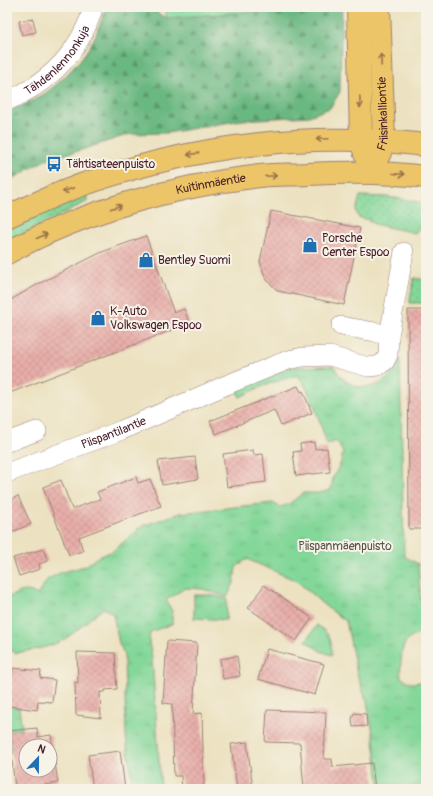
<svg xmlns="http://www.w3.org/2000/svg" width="433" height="796" viewBox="0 0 433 796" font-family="Pangolin,sans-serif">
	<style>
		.grass { fill: url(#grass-dots); stroke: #667b62 }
		.forest { fill: url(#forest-firs); stroke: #5a6c56 }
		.park { fill: url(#park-tufts); stroke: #667b62 }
		.pitch { fill: #83d799; stroke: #667b62 }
		.building { fill: url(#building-cross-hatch); fill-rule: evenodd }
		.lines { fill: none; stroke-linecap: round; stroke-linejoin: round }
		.minor-casing { stroke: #9b8076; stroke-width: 20 }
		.major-casing { stroke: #9b8076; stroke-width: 24 }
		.minor { stroke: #fff; stroke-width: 19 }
		.major { stroke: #ecc569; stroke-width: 22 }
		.oneway { stroke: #9b724a }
		.labels { text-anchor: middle; stroke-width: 4; stroke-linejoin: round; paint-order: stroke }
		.street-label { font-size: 12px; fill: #4a1f2b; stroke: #f7f3e8 }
		.poi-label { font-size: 12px; fill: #4a1f2b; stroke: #f7f3e8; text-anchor: start }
		.park-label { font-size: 12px; fill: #5b564c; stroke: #f7f3e8 }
	</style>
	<defs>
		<pattern id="grass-dots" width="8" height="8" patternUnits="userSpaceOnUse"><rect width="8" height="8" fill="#83d799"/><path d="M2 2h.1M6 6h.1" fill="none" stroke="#73b884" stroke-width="1.8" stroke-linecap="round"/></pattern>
		<pattern id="forest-firs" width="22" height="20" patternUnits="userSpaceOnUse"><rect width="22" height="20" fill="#6ab881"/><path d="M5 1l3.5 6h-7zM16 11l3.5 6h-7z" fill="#59956a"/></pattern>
		<pattern id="park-tufts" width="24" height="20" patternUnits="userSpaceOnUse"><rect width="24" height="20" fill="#83d799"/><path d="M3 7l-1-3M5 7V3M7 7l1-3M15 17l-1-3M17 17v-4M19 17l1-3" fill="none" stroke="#73b884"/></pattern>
		<pattern id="building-cross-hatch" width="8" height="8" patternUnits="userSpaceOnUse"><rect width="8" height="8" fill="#e8aea9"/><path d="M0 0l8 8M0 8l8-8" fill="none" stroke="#c89592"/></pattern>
	</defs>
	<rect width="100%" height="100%" fill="#f7f3e8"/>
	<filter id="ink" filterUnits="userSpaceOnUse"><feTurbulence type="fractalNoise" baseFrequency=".025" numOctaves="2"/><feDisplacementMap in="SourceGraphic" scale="8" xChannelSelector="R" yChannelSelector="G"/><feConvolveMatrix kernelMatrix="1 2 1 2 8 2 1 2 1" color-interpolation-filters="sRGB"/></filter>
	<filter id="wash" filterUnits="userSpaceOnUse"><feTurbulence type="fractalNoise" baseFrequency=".012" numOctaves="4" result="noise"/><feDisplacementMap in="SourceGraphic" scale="16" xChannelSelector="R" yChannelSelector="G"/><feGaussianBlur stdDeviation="0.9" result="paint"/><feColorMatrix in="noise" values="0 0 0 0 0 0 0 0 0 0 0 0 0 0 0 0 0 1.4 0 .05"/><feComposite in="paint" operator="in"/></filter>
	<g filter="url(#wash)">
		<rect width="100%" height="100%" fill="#ece2c1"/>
		<g class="grass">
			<path d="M85 193 88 201 7 242V229L17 223Z"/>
			<path d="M360 196 388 197 426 203V220L415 233 374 224 369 220 358 217 356 211Z"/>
			<path d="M414 278 426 280V303H410V298Z"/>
		</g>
		<path class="forest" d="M106 7H147L166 18 314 7H342L340 92 330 108 309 116 242 120 167 133 130 134 78 151 47 159 7 182V112C15 108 24 105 32 101 54 90 79 65 91 44 98 32 102 19 106 7Z"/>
		<g class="park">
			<path d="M400 359 404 556 418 564 421 604 426 606V633C418 633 407 638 404 645 401 652 400 671 401 678L411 683 421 682 426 685V789H380L373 733 367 702 357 674 346 621 325 606 297 581 247 559 236 567 234 583 227 597 203 589 185 588 166 600 172 611V624L150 632 149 642 152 658 161 789H133L126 736 124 654 119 643 113 614 104 608C90 617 79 630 65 639 51 648 31 650 15 653L9 648 7 598C18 593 26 587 37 595L48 579 62 572 86 566 96 558 113 551 142 526 180 513 262 504 273 503 280 507 289 504 303 493H319L331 490 333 478 341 462 343 453 337 441 327 444C319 421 313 395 298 375L265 385 240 397 236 387 291 367 334 366C349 398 389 392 400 359Z"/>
			<path d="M194 595H211L227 599 226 620 194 618Z"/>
			<path d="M317 625C331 635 331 638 332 655L320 651 306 641Z"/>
			<path d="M7 706 19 708 22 729 9 731 11 752 7 753Z"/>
		</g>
		<path class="pitch" d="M166 7H314L166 18Z"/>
		<g id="blocks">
			<g class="building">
				<path d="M33 19 36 32 22 35 19 21Z"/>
				<path d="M271 211 360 228 344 305 278 291 266 279 260 262Z"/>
				<path d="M146 236 174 313 184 309 190 323 7 394V302L40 283 102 252Z"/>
				<path d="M408 310H426V529H409Z"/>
				<path d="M298 386 301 392 303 391 312 413 281 426 274 410 216 434 210 421Z"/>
				<path d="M314 442 315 449 327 448 330 472 296 476 293 452 301 451 300 444Z"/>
				<path d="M253 450 254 455 263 454 266 482 227 487 223 454Z"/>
				<path d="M195 457 198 479 162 485 158 461Z"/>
				<path d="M136 477 138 483 150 479 161 506 79 537 83 551 69 555 43 487 61 480 72 509 100 499 97 492Z"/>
				<path d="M18 496 31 524 12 532 7 521V501Z"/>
				<path d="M43 549 48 561 39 564 40 569 19 576 13 558Z"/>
				<path d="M264 585 312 618 296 641 248 608Z"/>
				<path d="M167 641 197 643 193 714 202 713 204 789H182L181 776H174L172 704 163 703Z"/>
				<path d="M267 649 324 664 315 695 258 679Z"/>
				<path d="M77 652 115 653 117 689 105 690V692H100L101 718 76 715 75 682 78 683Z"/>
				<path d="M237 656 240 676 223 679 220 659Z"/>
				<path d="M13 668 41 671 40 678 55 680 52 702 38 701 37 710 9 706Z"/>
				<path d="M267 710 326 712 324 759H332L333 767 372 763 375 789H304L300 743 265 742Z"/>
				<path d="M354 713 366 714 367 726 353 727 352 719Z"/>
				<path d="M37 728 38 737 51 735 58 783 43 785V789H15L9 731ZM26 746H50V770H26Z"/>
				<path d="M247 742 253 789H237L231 744Z"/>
				<path d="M120 751 125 789H93L88 755Z"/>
			</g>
		</g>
	</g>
	<g filter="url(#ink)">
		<use href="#blocks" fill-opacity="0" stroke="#9b8076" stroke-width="1"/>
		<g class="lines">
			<defs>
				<g id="minor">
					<path id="s1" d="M7 101C42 86 70 62 86 27 89 20 92 14 93 7"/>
					<path d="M341 326 375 332 389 336"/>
					<path d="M7 442 37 431"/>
					<path id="s2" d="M7 473 122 430 231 383 288 360 303 357 330 356 368 367 378 366 385 361 388 355 389 336 404 252"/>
				</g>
				<g id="major">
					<path d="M358 7 361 139 365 154"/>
					<path id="s3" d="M379 155 384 141 379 7"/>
					<path d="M7 217C136 153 283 128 426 145"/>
					<path id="s4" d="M7 253C83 211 174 186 260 176 276 174 292 175 308 174 348 172 387 172 426 177"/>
				</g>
			</defs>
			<use href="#minor" class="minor-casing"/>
			<use href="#major" class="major-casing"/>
			<use href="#minor" class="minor"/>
			<use href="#major" class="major"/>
		</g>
		<defs><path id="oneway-shaft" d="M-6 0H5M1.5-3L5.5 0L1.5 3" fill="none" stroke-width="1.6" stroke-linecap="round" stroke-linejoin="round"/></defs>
		<g class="oneway">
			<use href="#oneway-shaft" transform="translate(381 60) rotate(-92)"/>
			<use href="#oneway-shaft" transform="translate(360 102) rotate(89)"/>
			<use href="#oneway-shaft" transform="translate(322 139) rotate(177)"/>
			<use href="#oneway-shaft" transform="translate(193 154) rotate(170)"/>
			<use href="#oneway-shaft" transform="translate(399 174) rotate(5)"/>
			<use href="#oneway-shaft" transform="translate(271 176) rotate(-3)"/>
			<use href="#oneway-shaft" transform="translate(68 190) rotate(159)"/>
			<use href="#oneway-shaft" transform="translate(116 207) rotate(-17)"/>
			<use href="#oneway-shaft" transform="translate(42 236) rotate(-24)"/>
		</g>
	</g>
	<defs>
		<symbol id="bus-bare" viewBox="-9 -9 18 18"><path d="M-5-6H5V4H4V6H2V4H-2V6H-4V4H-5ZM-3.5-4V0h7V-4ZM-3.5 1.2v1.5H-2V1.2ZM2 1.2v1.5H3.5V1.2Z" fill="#1f6fb2" stroke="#f7f3e8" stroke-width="2.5" paint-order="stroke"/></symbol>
		<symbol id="shop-bare" viewBox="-9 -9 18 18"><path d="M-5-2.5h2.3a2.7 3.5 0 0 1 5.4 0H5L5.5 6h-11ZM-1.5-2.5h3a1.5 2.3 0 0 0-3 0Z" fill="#1f6fb2" stroke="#f7f3e8" stroke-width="2.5" paint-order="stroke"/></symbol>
	</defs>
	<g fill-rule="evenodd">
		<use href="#bus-bare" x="43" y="153" width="22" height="22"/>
		<use href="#shop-bare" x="299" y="234" width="22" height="22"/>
		<use href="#shop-bare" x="135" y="249" width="22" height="22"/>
		<use href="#shop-bare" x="87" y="307" width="22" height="22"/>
	</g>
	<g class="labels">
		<g class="street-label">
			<text dy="4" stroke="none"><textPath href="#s1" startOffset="66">Tähdenlennonkuja</textPath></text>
			<text dy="4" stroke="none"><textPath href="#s3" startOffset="42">Friisinkalliontie</textPath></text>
			<text dy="4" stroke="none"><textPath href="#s4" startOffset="216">Kuitinmäentie</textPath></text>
			<text dy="4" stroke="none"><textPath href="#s2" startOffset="114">Piispantilantie</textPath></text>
		</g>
		<g class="poi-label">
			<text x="66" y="168">Tähtisateenpuisto</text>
			<text x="322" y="242">Porsche<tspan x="322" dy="14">Center Espoo</tspan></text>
			<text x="158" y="264">Bentley Suomi</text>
			<text x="110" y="315">K-Auto<tspan x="110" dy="14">Volkswagen Espoo</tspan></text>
		</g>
		<g class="park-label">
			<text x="345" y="550">Piispanmäenpuisto</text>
		</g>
	</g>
	<rect width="433" height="796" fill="none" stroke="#f7f3e8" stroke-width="24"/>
	<g transform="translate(38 758) rotate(22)"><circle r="19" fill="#f7f3e8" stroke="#b29e9c"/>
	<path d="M0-3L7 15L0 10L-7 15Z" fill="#1f6fb2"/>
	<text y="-6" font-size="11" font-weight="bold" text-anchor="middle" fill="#4a1f2b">N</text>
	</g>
</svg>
